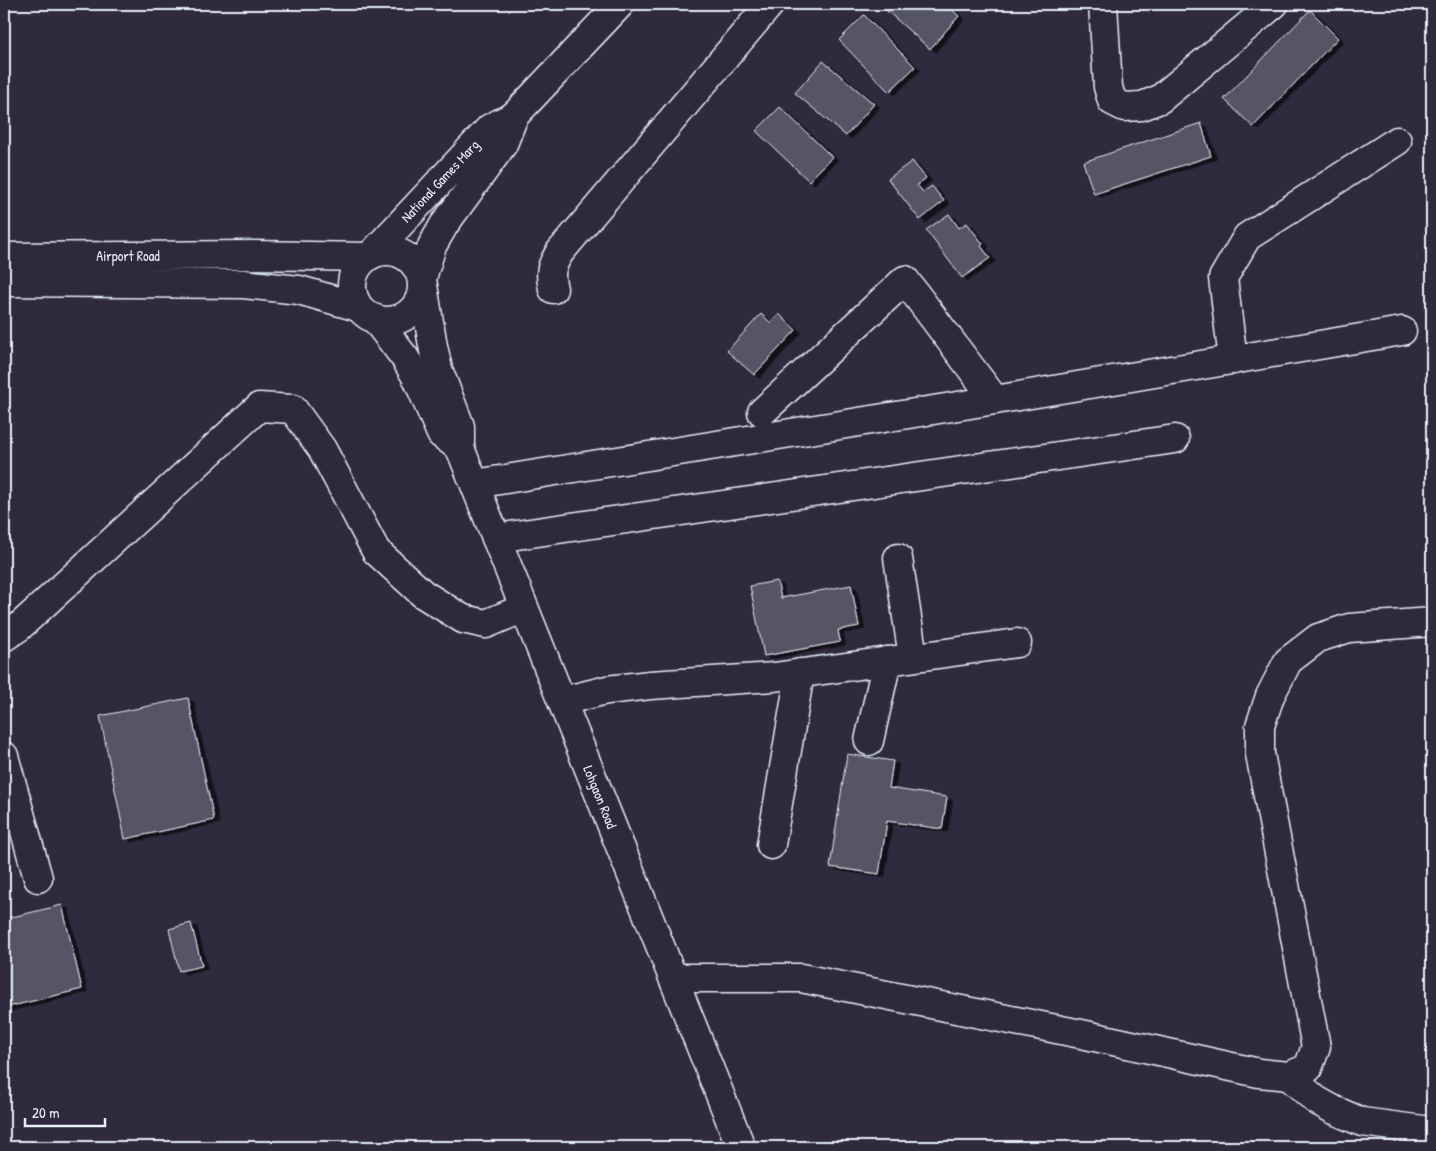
<svg xmlns="http://www.w3.org/2000/svg" width="1436" height="1151" viewBox="0 0 1436 1151" font-family="'Patrick Hand',sans-serif">
	<style>
		.building { fill: #575565; stroke: #e8f1f8; filter: url(#shadow) }
		.lines { fill: none; stroke-linecap: round; stroke-linejoin: round }
		.minor-casing { stroke: #e8f1f8; stroke-width: 31 }
		.major-casing { stroke: #e8f1f8; stroke-width: 31 }
		.minor { stroke: #2f2a3d; stroke-width: 28 }
		.major { stroke: #2f2a3d; stroke-width: 28 }
		.labels { text-anchor: middle; stroke-width: 4; stroke-linejoin: round; paint-order: stroke }
		.street-label { font-size: 14px; fill: #e8f1f8; stroke: #2f2a3d }
	</style>
	<defs>
		<filter id="shadow"><feDropShadow dx="5.5" dy="3" stdDeviation="0" flood-color="#0009"/></filter>
	</defs>
	<rect width="100%" height="100%" fill="#2f2a3d"/>
	<filter id="ink" filterUnits="userSpaceOnUse"><feTurbulence type="fractalNoise" baseFrequency=".02" numOctaves="2"/><feDisplacementMap in="SourceGraphic" scale="10" xChannelSelector="R" yChannelSelector="G"/><feConvolveMatrix kernelMatrix="1 2 1 2 8 2 1 2 1" color-interpolation-filters="sRGB"/></filter>
	<g filter="url(#ink)">
		<g class="building">
			<path d="M879 4H946L959 16 930 49Z"/>
			<path d="M1310 10 1338 38 1253 127 1224 99Z"/>
			<path d="M864 15 915 67 889 92 839 40Z"/>
			<path d="M823 61 874 104 846 136 795 93Z"/>
			<path d="M780 107 832 157 809 181 756 131Z"/>
			<path d="M1201 123 1211 156 1094 194 1083 162Z"/>
			<path d="M912 161 926 178 917 185 923 192 932 186 944 201 920 220 888 179Z"/>
			<path d="M949 214 959 228 967 223 983 244 981 246 990 258 962 278 926 230Z"/>
			<path d="M761 314 771 323 779 314 796 330 754 375 727 351Z"/>
			<path d="M777 581 781 598 851 585 859 626 838 630 840 642 764 656 750 586Z"/>
			<path d="M188 698 214 820 125 839 100 716Z"/>
			<path d="M847 754 893 761 889 788 947 797 942 829 887 821 879 874 830 867Z"/>
			<path d="M62 905 82 989 4 1008V919Z"/>
			<path d="M191 923 202 966 179 971 169 929Z"/>
		</g>
		<g class="lines">
			<defs>
				<g id="minor">
					<path d="M1103 4 1108 87 1112 101 1124 107 1142 106 1160 99 1274 4"/>
					<path d="M553 289C549 272 551 266 560 252L770 4"/>
					<path d="M1233 360 1223 278 1247 237 1397 141"/>
					<path d="M762 412 905 280 995 400"/>
					<path d="M475 484 995 400 1402 331"/>
					<path d="M496 538 1175 439"/>
					<path d="M898 558 913 657"/>
					<path d="M4 637 19 627 259 407 293 409 322 449 376 551 423 594 463 619 486 624 524 608"/>
					<path d="M562 701 607 690 650 685 774 677 1017 643"/>
					<path d="M869 741 887 661"/>
					<path d="M4 756 38 878"/>
					<path d="M771 845 800 673"/>
					<path d="M673 978H801L1086 1035 1259 1073 1289 1076 1308 1068 1316 1047 1260 754V726L1270 696 1288 661 1318 638 1349 628 1432 622"/>
					<path d="M1289 1076 1316 1100 1334 1110 1362 1122 1423 1130H1432"/>
				</g>
				<g id="major">
					<circle cx="387" cy="286" r="35"/>
					<path d="M372 254 490 128 514 116 620 4"/>
					<path d="M4 257 253 255 366 257"/>
					<path d="M422 278 432 246 444 225 503 144 514 116"/>
					<path d="M4 282 243 284 299 290 358 307"/>
					<path d="M423 285 433 346 438 369 460 426V448L741 1147"/>
					<path d="M375 319 405 358 417 378 441 434 460 448"/>
				</g>
			</defs>
			<use href="#minor" class="minor-casing"/>
			<use href="#major" class="major-casing"/>
			<use href="#minor" class="minor"/>
			<use href="#major" class="major"/>
		</g>
	</g>
	<g class="labels">
		<g class="street-label">
			<text transform="translate(440 181) rotate(-47)" y="5">National Games Marg</text>
			<text x="128" y="261">Airport Road</text>
			<text transform="translate(600 797) rotate(68)" y="5">Lohgaon Road</text>
		</g>
	</g>
	<rect width="1436" height="1151" fill="none" stroke="#2f2a3d" stroke-width="20"/>
	<rect x="10" y="10" width="1416" height="1131" fill="none" stroke="#e8f1f8" stroke-width="2" filter="url(#ink)"/>
	<path d="M25 1118v8h80v-8" fill="none" stroke="#e8f1f8" stroke-width="2.5"/>
	<text x="32" y="1118" font-size="15" fill="#e8f1f8" stroke="#2f2a3d" stroke-width="4" paint-order="stroke">20 m</text>
</svg>
